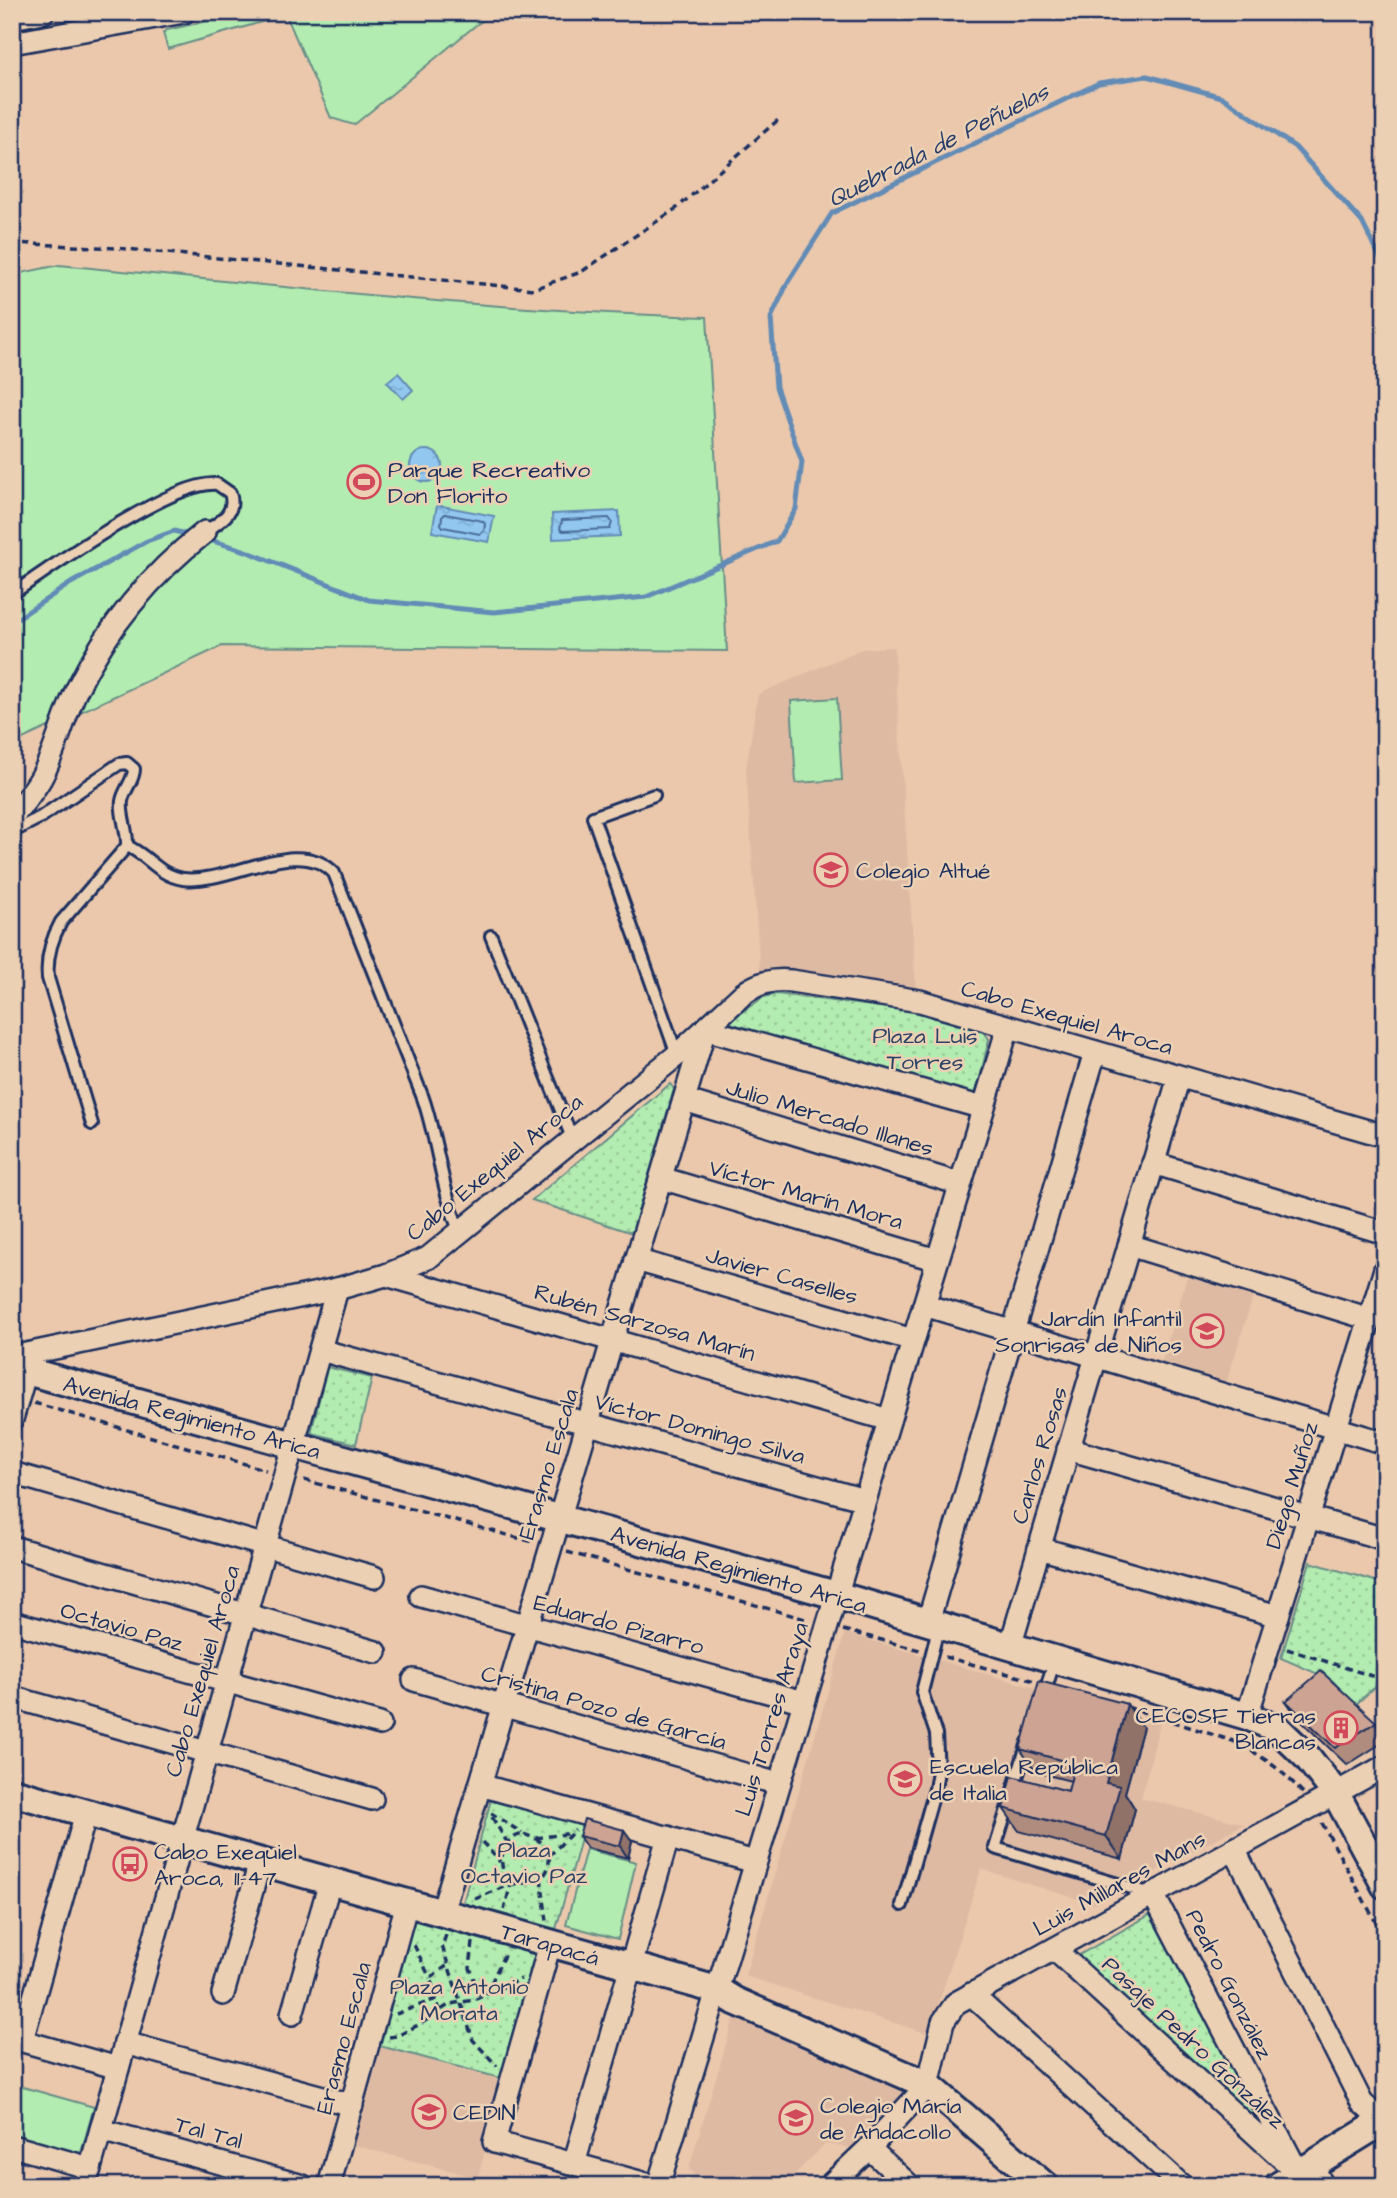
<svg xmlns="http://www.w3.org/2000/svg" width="1397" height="2198" viewBox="0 0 1397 2198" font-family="'Architects Daughter',sans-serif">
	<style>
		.built { fill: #debaa3 }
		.grass { fill: #b3ecb0; stroke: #678e87; stroke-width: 2 }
		.park { fill: url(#park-dots); stroke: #678e87; stroke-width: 2 }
		.water { fill: url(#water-ripples); stroke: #628bb6; stroke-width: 2 }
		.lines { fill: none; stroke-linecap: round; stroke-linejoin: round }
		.shore { stroke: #4b6c98; stroke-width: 2 }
		.stream { stroke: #628bb6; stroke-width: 5 }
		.service-casing { stroke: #1b2f5e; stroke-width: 16 }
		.minor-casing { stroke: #1b2f5e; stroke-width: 26 }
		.tertiary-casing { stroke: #1b2f5e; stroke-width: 32 }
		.path { stroke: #1b2f5e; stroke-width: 3.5; stroke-dasharray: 7 5; stroke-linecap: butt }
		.service { stroke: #ecd0b3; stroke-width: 10 }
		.minor { stroke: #ecd0b3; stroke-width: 21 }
		.tertiary { stroke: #ecd0b3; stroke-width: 26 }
		.wall { fill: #b08c7e; stroke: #1b2f5e; stroke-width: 2 }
		.shaded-wall { fill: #907267; stroke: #1b2f5e; stroke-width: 2 }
		.building { fill: #cda393; stroke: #1b2f5e; stroke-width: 2 }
		.labels { text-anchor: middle; stroke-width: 5; stroke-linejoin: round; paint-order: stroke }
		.poi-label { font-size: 23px; fill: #1b2f5e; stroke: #ecd0b3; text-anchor: start }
		.street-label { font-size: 23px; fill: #1b2f5e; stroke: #ecd0b3 }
		.park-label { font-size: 23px; fill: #2a4266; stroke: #ecd0b3 }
		.water-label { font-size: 24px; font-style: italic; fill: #273e6d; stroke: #ecd0b3 }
	</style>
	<defs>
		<pattern id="park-dots" width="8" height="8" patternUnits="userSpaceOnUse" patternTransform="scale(1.75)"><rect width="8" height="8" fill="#b3ecb0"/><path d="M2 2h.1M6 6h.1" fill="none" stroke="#99cb9a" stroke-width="1.8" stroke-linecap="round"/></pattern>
		<pattern id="water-ripples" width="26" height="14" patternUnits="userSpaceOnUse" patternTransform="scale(1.75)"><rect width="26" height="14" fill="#92c8f0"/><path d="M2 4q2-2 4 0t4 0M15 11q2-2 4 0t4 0" fill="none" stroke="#7dacd0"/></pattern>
	</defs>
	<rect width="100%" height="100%" fill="#ebc8ac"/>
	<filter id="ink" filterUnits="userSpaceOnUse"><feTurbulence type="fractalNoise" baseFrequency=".0143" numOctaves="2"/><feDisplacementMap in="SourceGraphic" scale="14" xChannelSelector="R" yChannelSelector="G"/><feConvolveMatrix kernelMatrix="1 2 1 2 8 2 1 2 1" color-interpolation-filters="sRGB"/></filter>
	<g filter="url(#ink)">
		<g class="built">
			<path d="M894 647 916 990 760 972 746 769 758 694 862 649Z"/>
			<path d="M1187 1277 1253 1297 1226 1384 1161 1364Z"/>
			<path d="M845 1633 1160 1724 1141 1798 1244 1824 1093 1904 981 1869 929 2034 745 1976Z"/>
			<path d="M736 2011 912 2093 859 2149 825 2144 783 2186H702L689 2168Z"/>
			<path d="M380 2046 504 2079 478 2178 353 2145Z"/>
		</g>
		<g class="grass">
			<path d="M232 12H496L476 25 354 125 331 118 286 15 168 49 163 33 167 30 212 20Z"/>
			<path d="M59 265C274 285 490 311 707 317L727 651 222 646 12 744V275Z"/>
			<path d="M837 698 842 780 796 783 791 701Z"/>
			<path d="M586 1849 636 1862 618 1939 566 1925Z"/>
			<path d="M12 2084 94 2107 80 2156 12 2137Z"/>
		</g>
		<g class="park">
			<path d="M777 994 920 1012 984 1032 989 1039 975 1100 727 1022 764 997Z"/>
			<path d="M670 1084 674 1089 632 1233 532 1200Z"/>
			<path d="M327 1367 372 1378 356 1444 311 1433Z"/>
			<path d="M1310 1562 1385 1584V1678L1355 1705 1332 1680 1281 1658Z"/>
			<path d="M492 1796 586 1821 556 1929 463 1903Z"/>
			<path d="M1155 1912 1280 2147 1074 1958Z"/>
			<path d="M413 1920 538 1953 504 2079 380 2046Z"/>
		</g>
		<g class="water">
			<path d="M398 373 413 390 403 399 387 382Z"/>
			<circle cx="426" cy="466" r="16"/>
			<path d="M437 505 494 516 489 542 432 532Z"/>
			<path d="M619 511 620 536 553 539 552 514Z"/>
		</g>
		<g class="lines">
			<g class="shore">
				<path d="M445 514 483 521 485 524 484 531 480 534 443 527 441 524 442 517Z"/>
				<path d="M609 518 612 522 610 529 563 531 560 529 562 520Z"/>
			</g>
			<g class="stream">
				<path d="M206 539 243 550 369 600 494 612 646 597 777 541 796 509 802 462 776 387 771 318 788 282 832 213 1099 83 1147 76 1222 97 1295 147 1362 222 1385 268"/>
				<path d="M12 622 71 583 147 541 174 531 193 536"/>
			</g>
			<defs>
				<g id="service">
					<path d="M12 594C51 567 173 480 217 484L230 493C237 514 219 522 205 532"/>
					<path d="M654 795 593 817 677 1055"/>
					<path d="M12 832 41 817 119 764 127 763 134 769C134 781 124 789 122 801 120 815 128 831 127 846L61 922C51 940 46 957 48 978L92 1124"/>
					<path d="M127 846C148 855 159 876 183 879 229 885 298 834 334 873L423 1098C438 1142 441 1189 460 1232"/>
					<path d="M491 936 572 1138"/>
					<path d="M1044 1694 1055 1660"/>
					<path d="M1028 1742 995 1848 1152 1894"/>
					<path d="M902 1905 935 1789 938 1771 936 1734 922 1692 939 1625"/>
				</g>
				<g id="minor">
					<path d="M12 18 43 12"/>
					<path d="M12 43 184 12"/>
					<path d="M12 817C22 805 33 792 41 778 56 751 63 718 77 689 108 626 150 575 205 532"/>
					<path d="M684 1100 960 1184"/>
					<path d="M1153 1163 1385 1233"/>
					<path d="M661 1178 937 1260"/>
					<path d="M1129 1245 1370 1319"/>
					<path d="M636 1260 913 1340"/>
					<path d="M386 1275 889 1420"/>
					<path d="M924 1305 1385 1443"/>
					<path d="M320 1350 865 1500"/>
					<path d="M12 1357 337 1289 386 1275 428 1258 677 1055 743 994C758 983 772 979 791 981L920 1001 1385 1136"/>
					<path d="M12 1419 26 1371"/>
					<path d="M1068 1449 1385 1539"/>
					<path d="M12 1473 374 1577"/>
					<path d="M12 1547 376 1652"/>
					<path d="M1039 1548 1278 1616"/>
					<path d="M421 1596 804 1702"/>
					<path d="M12 1622 380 1724"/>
					<path d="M928 1622 1095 1052"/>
					<path d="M1010 1647 1179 1077"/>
					<path d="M414 1680 779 1784"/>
					<path d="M12 1697 372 1799"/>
					<path d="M1247 1716 1385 1269"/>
					<path d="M480 1785 755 1862"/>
					<path d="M1234 1849 1362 2103 1385 2124"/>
					<path d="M1153 1894 1291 2159"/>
					<path d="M442 1913 705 1029 983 1108"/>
					<path d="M550 1944 494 2142 654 2186"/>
					<path d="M1054 1949 1298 2173"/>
					<path d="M223 1994 260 1862"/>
					<path d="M971 1994 1182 2186"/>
					<path d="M292 2014 330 1882"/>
					<path d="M12 2038 118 2068"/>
					<path d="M22 2040 86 1813"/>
					<path d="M125 2043 352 2105"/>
					<path d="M101 2130 303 2186"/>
					<path d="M12 2146 90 2168"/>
					<path d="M869 2148 910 2186"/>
					<path d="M574 2164 668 1837"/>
					<path d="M1312 2165 1323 2186"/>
					<path d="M85 2186 337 1289"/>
					<path d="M329 2186 407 1903"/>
					<path d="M658 2186 1008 1027"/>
					<path d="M829 2186 869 2148 928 2085 943 2022 956 2003 1385 1766"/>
				</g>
				<g id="tertiary">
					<path d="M12 1367 836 1595 1247 1716 1278 1729 1308 1758 1336 1794 1385 1885"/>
					<path d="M12 1792 717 1990 735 2001 928 2085 1045 2186"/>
					<path d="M1278 2186 1385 2120"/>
				</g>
			</defs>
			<use href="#service" class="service-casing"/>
			<use href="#minor" class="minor-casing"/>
			<use href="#tertiary" class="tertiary-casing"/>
			<g class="path">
				<path d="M12 243 116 248 533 289 581 272 677 208 778 120"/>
				<path d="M34 1403 266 1470"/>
				<path d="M304 1480 533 1542"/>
				<path d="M567 1552 809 1620"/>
				<path d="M843 1630 920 1650"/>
				<path d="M1287 1649 1375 1677 1385 1676"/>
				<path d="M945 1657 1035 1681"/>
				<path d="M1127 1707 1233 1741C1260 1754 1282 1770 1303 1793"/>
				<path d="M491 1813 522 1833"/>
				<path d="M492 1817 507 1842"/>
				<path d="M1322 1823 1385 1939"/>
				<path d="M524 1834C531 1837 539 1839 544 1845 552 1855 551 1873 539 1879 530 1884 520 1883 511 1884 495 1868 500 1837 524 1834Z"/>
				<path d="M536 1838 572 1833"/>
				<path d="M482 1842 500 1862"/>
				<path d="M549 1856 575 1830"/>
				<path d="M541 1878 547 1921"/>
				<path d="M475 1899 511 1884 504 1910"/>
				<path d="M446 1935 442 1946 473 2040 497 2066"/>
				<path d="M473 1942 470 1968 480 1997"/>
				<path d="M414 1945 430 1978"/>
				<path d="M486 1994 506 1951"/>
				<path d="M440 2011 430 1978 448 1965"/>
				<path d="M396 2014 436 1999"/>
				<path d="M389 2037 397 2036 422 2023 450 2004 474 2000 521 1979"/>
			</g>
			<use href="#service" class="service"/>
			<use href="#minor" class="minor"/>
			<use href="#tertiary" class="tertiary"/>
		</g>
		<g class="wall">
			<path d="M1286 1701 1376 1722 1385 1735V1741L1347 1765 1298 1718Z"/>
			<path d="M1143 1727 1125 1793 1135 1809 1122 1859 1019 1831 1003 1808 1068 1791 1071 1781 1036 1772 1020 1749Z"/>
			<path d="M624 1830 632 1841 628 1858 587 1848 579 1836Z"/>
		</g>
		<g class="shaded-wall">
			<path d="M1127 1704 1143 1727 1125 1793 1135 1809 1122 1859 1106 1836V1783Z"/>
			<path d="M624 1830 632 1841 628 1858 620 1846Z"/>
		</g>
		<g class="building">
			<path d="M1321 1671 1376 1722 1335 1748 1286 1701Z"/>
			<path d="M1039 1681 1127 1704 1106 1783 1120 1786 1106 1836 1003 1808 1012 1776 1068 1791 1075 1764 1020 1749Z"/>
			<path d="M584 1819 624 1830 620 1846 579 1836Z"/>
		</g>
	</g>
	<defs>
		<symbol id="stadium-ring" viewBox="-11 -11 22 22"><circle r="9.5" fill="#ecd0b3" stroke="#d1495b" stroke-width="1.5"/><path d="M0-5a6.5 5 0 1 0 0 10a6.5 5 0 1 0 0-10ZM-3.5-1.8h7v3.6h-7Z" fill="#d1495b"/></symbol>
		<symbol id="school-ring" viewBox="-11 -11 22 22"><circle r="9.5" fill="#ecd0b3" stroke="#d1495b" stroke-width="1.5"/><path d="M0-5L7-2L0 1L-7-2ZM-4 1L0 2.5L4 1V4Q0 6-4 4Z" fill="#d1495b"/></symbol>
		<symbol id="building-ring" viewBox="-11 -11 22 22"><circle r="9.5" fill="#ecd0b3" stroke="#d1495b" stroke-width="1.5"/><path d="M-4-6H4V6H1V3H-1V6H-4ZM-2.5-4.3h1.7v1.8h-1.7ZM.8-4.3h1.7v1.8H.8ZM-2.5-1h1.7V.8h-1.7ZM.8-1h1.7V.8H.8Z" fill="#d1495b"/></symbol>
		<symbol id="bus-ring" viewBox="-11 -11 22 22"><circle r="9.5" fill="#ecd0b3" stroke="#d1495b" stroke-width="1.5"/><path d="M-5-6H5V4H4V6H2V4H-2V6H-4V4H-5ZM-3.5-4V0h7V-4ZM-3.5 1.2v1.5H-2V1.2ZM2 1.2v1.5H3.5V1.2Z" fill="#d1495b"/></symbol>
	</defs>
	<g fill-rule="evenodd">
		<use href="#stadium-ring" x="345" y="463" width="38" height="38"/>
		<use href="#school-ring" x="812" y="851" width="38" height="38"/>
		<use href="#school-ring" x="1188" y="1312" width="38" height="38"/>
		<use href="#building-ring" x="1322" y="1709" width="38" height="38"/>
		<use href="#school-ring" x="886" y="1760" width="38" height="38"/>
		<use href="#bus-ring" x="111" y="1845" width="38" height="38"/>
		<use href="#school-ring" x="410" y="2093" width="38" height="38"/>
		<use href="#school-ring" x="777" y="2099" width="38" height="38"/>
	</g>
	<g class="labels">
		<g class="poi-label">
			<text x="388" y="477">Parque Recreativo<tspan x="388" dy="26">Don Florito</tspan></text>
			<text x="856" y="878">Colegio Altué</text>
			<text x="1182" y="1326" text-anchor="end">Jardín Infantil<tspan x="1182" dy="26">Sonrisas de Niños</tspan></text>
			<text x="1316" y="1723" text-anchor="end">CECOSF Tierras<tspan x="1316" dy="26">Blancas</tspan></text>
			<text x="930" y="1774">Escuela República<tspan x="930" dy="26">de Italia</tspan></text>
			<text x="154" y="1859">Cabo Exequiel<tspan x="154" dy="26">Aroca, 11-47</tspan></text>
			<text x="820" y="2113">Colegio María<tspan x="820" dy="26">de Andacollo</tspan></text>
			<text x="453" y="2120">CEDIN</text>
		</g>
		<g class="street-label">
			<text transform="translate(1067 1017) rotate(16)" y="8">Cabo Exequiel Aroca</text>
			<text transform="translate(830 1117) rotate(17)" y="8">Julio Mercado Illanes</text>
			<text transform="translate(494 1167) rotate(-39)" y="8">Cabo Exequiel Aroca</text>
			<text transform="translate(806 1194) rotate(16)" y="8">Víctor Marín Mora</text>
			<text transform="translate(782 1275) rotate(16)" y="8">Javier Caselles</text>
			<text transform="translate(645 1322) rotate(16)" y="8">Rubén Sarzosa Marín</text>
			<text transform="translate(192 1417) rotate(15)" y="8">Avenida Regimiento Arica</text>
			<text transform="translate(700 1428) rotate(15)" y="8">Víctor Domingo Silva</text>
			<text transform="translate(1039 1455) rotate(-73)" y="8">Carlos Rosas</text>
			<text transform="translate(548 1464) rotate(-73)" y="8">Erasmo Escala</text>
			<text transform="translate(1291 1485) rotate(-73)" y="8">Diego Muñoz</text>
			<text transform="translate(739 1569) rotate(16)" y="8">Avenida Regimiento Arica</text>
			<text transform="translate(619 1624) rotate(15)" y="8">Eduardo Pizarro</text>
			<text transform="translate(122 1626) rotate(16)" y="8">Octavio Paz</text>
			<text transform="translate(202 1671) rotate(-74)" y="8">Cabo Exequiel Aroca</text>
			<text transform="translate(604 1707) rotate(16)" y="8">Cristina Pozo de García</text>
			<text transform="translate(771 1719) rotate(-73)" y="8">Luis Torres Araya</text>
			<text transform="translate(1119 1883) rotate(-29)" y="8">Luis Millares Mans</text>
			<text transform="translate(550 1944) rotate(16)" y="8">Tarapacá</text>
			<text transform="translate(1230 1984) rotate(63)" y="8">Pedro González</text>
			<text transform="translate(343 2038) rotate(-75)" y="8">Erasmo Escala</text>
			<text transform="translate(1194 2042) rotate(43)" y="8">Pasaje Pedro González</text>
			<text transform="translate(209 2132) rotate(15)" y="8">Tal Tal</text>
		</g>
		<g class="park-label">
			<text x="925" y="1043">Plaza Luis<tspan x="925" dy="26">Torres</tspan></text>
			<text x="524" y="1857">Plaza<tspan x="524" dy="26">Octavio Paz</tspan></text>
			<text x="459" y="1994">Plaza Antonio<tspan x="459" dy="26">Morata</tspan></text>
		</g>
		<g class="water-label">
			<text transform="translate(938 145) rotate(-27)" y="8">Quebrada de Peñuelas</text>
		</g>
	</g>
	<rect width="1397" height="2198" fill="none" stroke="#ecd0b3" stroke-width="42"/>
	<rect x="21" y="21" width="1355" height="2156" fill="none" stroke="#1b2f5e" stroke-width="2.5" filter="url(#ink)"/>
</svg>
